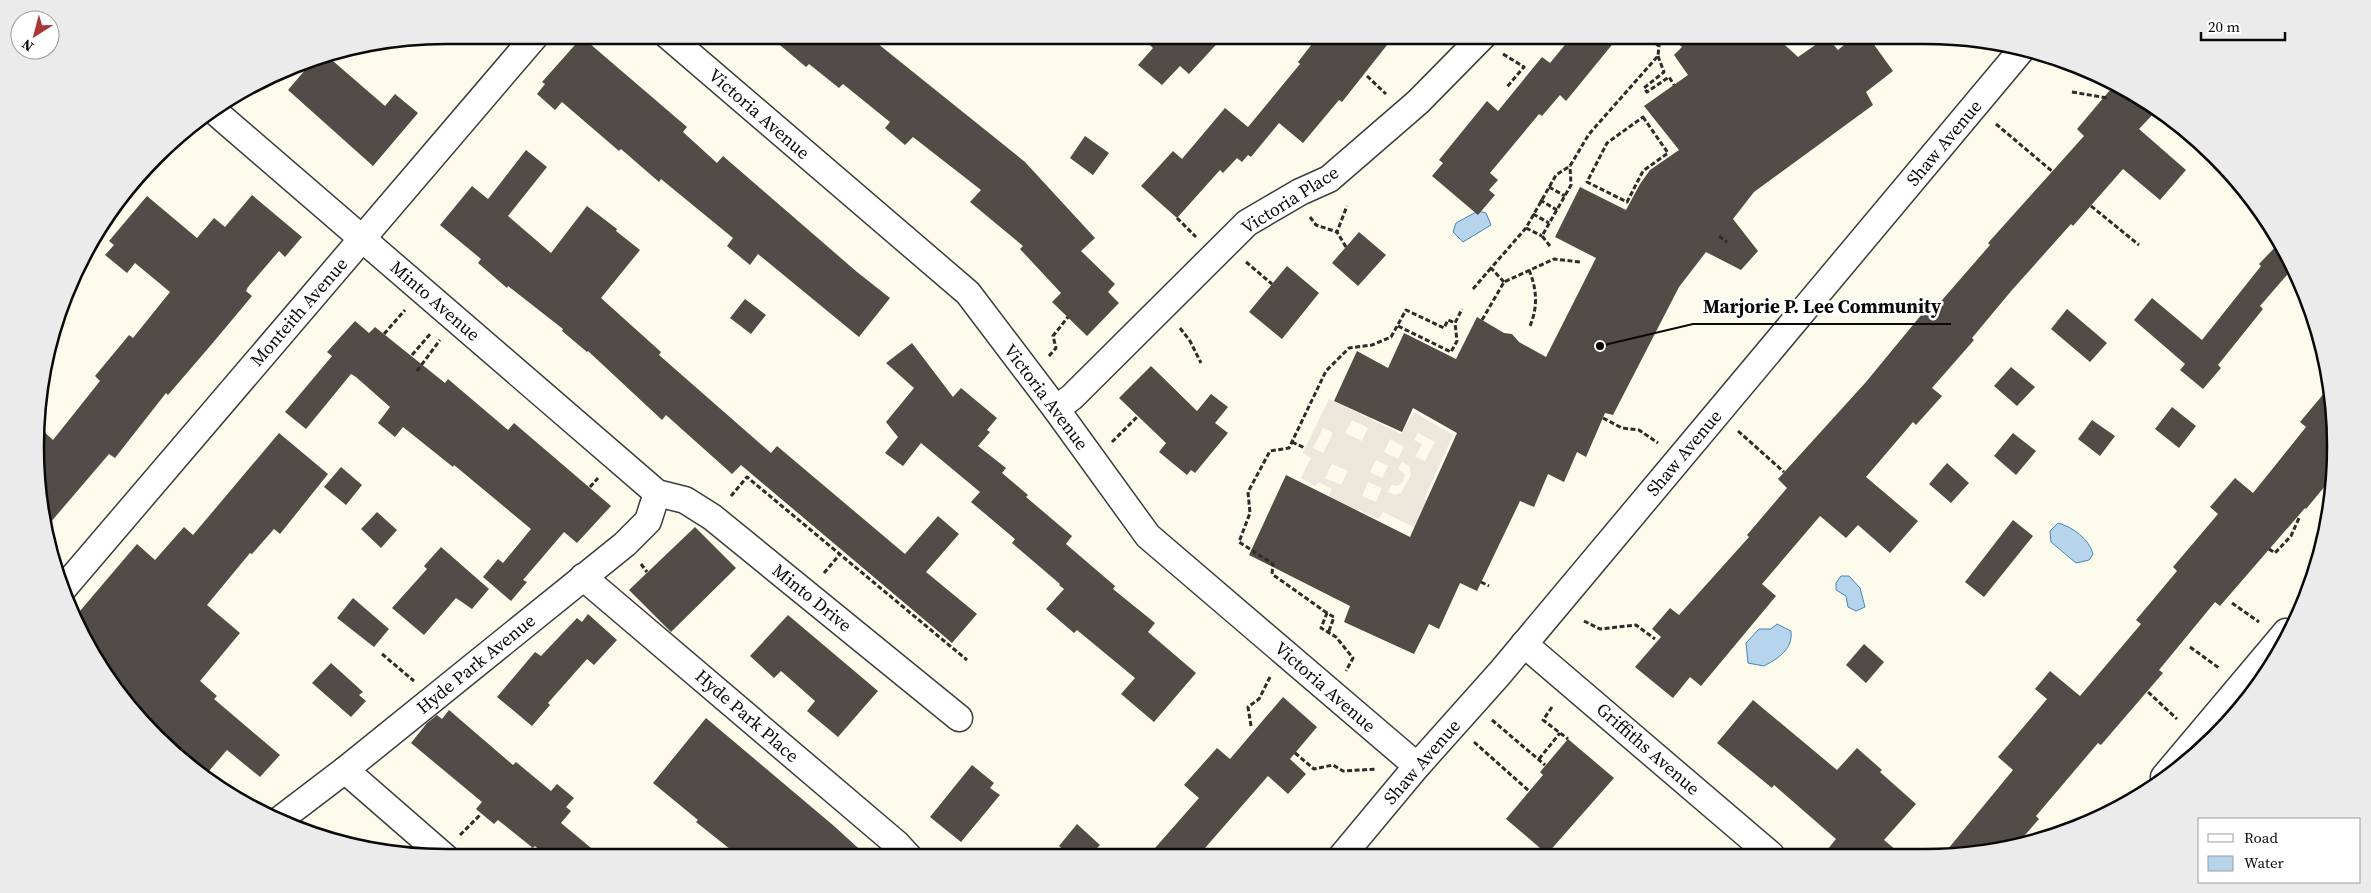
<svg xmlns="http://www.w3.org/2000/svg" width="2371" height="893" viewBox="0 0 2371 893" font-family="'Source Serif 4',serif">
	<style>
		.plaza { fill: #eae7db; fill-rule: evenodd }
		.water { fill: #b6d5ed; stroke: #4686bb }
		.building { fill: #524c48 }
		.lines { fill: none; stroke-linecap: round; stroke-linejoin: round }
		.minor-casing { stroke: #3d3d3d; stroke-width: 29 }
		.path { stroke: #2c2c2c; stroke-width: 3; stroke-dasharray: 5 2.5; stroke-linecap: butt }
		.minor { stroke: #fff; stroke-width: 26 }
		.labels { text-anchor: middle; stroke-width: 5; stroke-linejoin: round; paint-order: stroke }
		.street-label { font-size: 18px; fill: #0a0a0a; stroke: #fff }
		.rim { fill: none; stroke: #0a0a0a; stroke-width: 2.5 }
		.leader { fill: none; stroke: #0a0a0a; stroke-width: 2 }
		.callout-dot { fill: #0a0a0a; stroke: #fff; stroke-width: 2 }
		.callout-label { font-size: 19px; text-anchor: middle; font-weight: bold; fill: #0a0a0a; stroke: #fff; stroke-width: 5; stroke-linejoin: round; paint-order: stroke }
	</style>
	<rect width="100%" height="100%" fill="#fcfaeb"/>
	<path class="plaza" d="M1329 399 1401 434 1414 412 1453 435 1424 499 1435 505 1422 531 1383 512 1378 519 1359 510 1351 527 1322 510 1332 489 1319 482 1315 486 1301 478 1311 458 1303 453ZM1352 420 1368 428 1362 441 1345 433ZM1323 428 1333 433 1323 453 1313 448ZM1418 433 1435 442 1425 461 1415 457 1422 444 1414 440ZM1390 439 1404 447 1398 459 1384 452ZM1376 460 1388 466 1382 478 1370 472ZM1402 462 1409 466 1411 475 1401 493 1395 495 1388 492 1391 485 1398 486 1403 481 1405 474 1398 469ZM1332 464 1348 471 1341 485 1325 478ZM1368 482 1382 488 1376 502 1362 496Z"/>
	<g class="water">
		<path d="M1478 211 1486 213 1491 225 1463 242 1453 232 1456 223Z"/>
		<path d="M2058 523C2073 527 2089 539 2093 554L2089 560 2076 563 2051 542 2050 531Z"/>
		<path d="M1841 576H1849L1860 588 1865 607 1856 611 1848 607 1846 596 1836 590V583Z"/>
		<path d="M1777 624 1791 631C1793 649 1779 658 1764 666L1748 663 1746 643 1759 629H1771Z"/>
	</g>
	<g class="building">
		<path d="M768 35H867L1025 162 1095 238 1081 251 1115 284 1108 292 1119 303 1087 336 1052 302 1061 293 1020 249 1023 246 970 202 981 190 913 137 905 145 885 128 890 122 843 84 839 88 809 64 806 67Z"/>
		<path d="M1139 35H1225L1189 74 1180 66 1162 85 1138 65 1153 48Z"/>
		<path d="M1319 35H1395L1342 102 1339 100 1303 143 1279 123 1251 157 1248 155 1242 162 1237 158 1223 173 1220 170 1177 218 1141 186 1173 151 1182 159 1225 108 1248 127 1300 64 1298 62Z"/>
		<path d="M1573 35H1620L1566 101 1560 95 1542 116 1539 114 1490 173 1498 180 1489 190 1495 195 1478 215 1432 176 1443 163 1439 160 1487 101 1498 111 1542 57 1550 63Z"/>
		<path d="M1669 35H1774L1798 57 1827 37 1838 50 1856 35H1867L1893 71 1866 92 1873 105 1754 192 1733 219 1758 251 1741 270 1706 252 1679 287 1613 415 1605 413 1586 457 1577 452 1564 482 1548 474 1534 507 1520 501 1477 591 1460 583 1439 629 1429 624 1414 654 1344 622 1350 606 1249 555 1286 475 1410 537 1457 433 1413 408 1402 432 1334 401 1357 351 1388 368 1404 333 1456 359 1477 317 1504 333 1512 334 1519 342 1546 357 1596 258 1555 237 1580 187 1626 210 1640 184 1650 170 1679 150 1644 106 1688 75 1674 55 1682 47Z"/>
		<path d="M582 37 687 127 683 132 717 163 723 156 857 272 890 298 859 337 758 254 750 265 727 246 733 238 661 179 659 182 621 149 619 151 562 102 555 110 537 94 545 84 542 82Z"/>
		<path d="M326 55 385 106 395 94 418 113 373 166 288 90 317 56Z"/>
		<path d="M2116 83 2158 109 2139 129 2186 170 2160 200 2123 169 2073 226 2071 224 2012 290 1972 338 1974 340 1932 388 1942 396 1916 425 1913 422 1866 477 1918 521 1890 553 1858 525 1846 538 1820 516 1762 584 1776 596 1701 686 1690 677 1673 698 1635 667 1661 637 1652 629 1670 608 1679 615 1749 537 1747 535 1787 488 1778 479 1866 382 1931 303 1936 307 1990 245 1988 243 2084 136 2077 129Z"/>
		<path d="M1085 136 1109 153 1093 175 1070 158Z"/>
		<path d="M526 150 547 167 508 216 551 253 587 206 617 229 616 231 640 250 601 298 661 352 659 355 771 453 777 446 905 554 938 516 959 534 926 572 977 614 952 643 741 465 732 474 666 415 662 420 588 351 587 352 562 331 563 329 508 286 507 288 478 263 481 259 440 225 472 186 488 199Z"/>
		<path d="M252 195 302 237 285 257 279 251 248 287 246 291 252 296 211 345 168 395 166 393 115 458 109 454 44 530 40 428 53 440 100 381 95 376 129 335 133 338 170 292 135 263 127 273 105 255 114 245 109 241 147 196 197 238 214 218 225 227Z"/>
		<path d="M1359 232 1386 255 1358 286 1332 263Z"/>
		<path d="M2281 241 2293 268 2260 306 2263 309 2218 365 2221 368 2203 389 2180 370 2185 364 2134 320 2152 298 2202 340 2261 266 2259 264Z"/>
		<path d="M1287 266 1319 293 1282 339 1249 312Z"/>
		<path d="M745 299 766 315 751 334 730 318Z"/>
		<path d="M2067 309 2107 343 2090 362 2051 329Z"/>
		<path d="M355 321 369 333 375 327 445 383 448 379 508 430 514 423 611 506 577 543 564 532 523 580 527 582 511 601 483 577 498 559 503 563 531 529 454 465 453 467 403 427 395 437 378 423 390 407 356 377 351 374 306 429 285 412 332 356 327 352Z"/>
		<path d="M912 343 953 397 961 388 997 418 987 430 990 432 978 446 1006 468 1002 473 1028 495 1026 497 1072 536 1066 544 1115 586 1113 589 1155 623 1148 632 1196 673 1154 722 1121 694 1135 678 1077 630 1074 633 1046 609 1064 589 1059 585 1060 584 1012 543 1015 539 971 502 980 492 921 443 903 466 885 453 898 437 886 422 914 388 886 363Z"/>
		<path d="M1151 366 1197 411 1211 394 1228 407 1215 423 1228 433 1195 473 1191 470 1187 475 1159 452 1166 443 1119 398Z"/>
		<path d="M2011 367 2035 387 2017 406 1994 386Z"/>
		<path d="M2331 385 2335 474 2306 509 2305 508 2220 606 2215 602 2159 670 2163 673 2101 745 2098 743 2036 816 2039 819 2019 842 1978 854 1943 855 2013 770 1998 757 2047 699 2035 689 2050 671 2080 696 2141 624 2136 620 2177 571 2173 567 2218 514 2210 507 2235 478 2253 493 2306 427 2300 422Z"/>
		<path d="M2172 407 2196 426 2179 448 2155 429Z"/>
		<path d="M2092 420 2115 436 2100 456 2078 439Z"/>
		<path d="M279 433 328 474 280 534 274 529 252 554 250 553 207 605 240 633 200 681 217 696 214 699 280 755 260 777 227 750 203 778 196 773 104 675 74 618 137 544 155 560 184 527 193 535Z"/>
		<path d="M2013 433 2036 451 2016 475 1994 456Z"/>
		<path d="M1947 463 1969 483 1951 503 1929 484Z"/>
		<path d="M341 467 362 485 346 505 324 487Z"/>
		<path d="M377 512 397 530 381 548 361 529Z"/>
		<path d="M2013 520 2033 536 1984 597 1965 582Z"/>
		<path d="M695 527 736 568 671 632 629 590Z"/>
		<path d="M441 547 489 589 472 609 456 598 424 635 392 608 427 569 424 566Z"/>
		<path d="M353 598 389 629 374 647 337 618Z"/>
		<path d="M588 614 617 640 594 665 587 659 548 703 550 705 532 726 497 697 535 652 541 656 577 618 582 622Z"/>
		<path d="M788 615 878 691 838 737 807 711 815 701 781 671 774 678 750 656Z"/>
		<path d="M1864 644 1884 662 1866 683 1846 665Z"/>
		<path d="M331 663 363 692 359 695 366 701 351 717 312 683Z"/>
		<path d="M1283 697 1317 727 1290 759 1306 774 1288 794 1268 776 1198 856H1148L1199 798 1184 785 1217 748 1230 759Z"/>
		<path d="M1753 700 1837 770 1857 748 1882 770 1880 772 1916 804 1884 840 1902 855H1823L1836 839 1774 785 1772 788 1717 743Z"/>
		<path d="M449 710 513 765 516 762 551 791 557 784 574 798 566 807 571 811 561 823 603 858H549L535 846 533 848 498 820 494 824 476 809 482 802 411 743 427 723 437 715 442 719Z"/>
		<path d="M706 718 834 826 868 857H740L696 822 698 820 653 783Z"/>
		<path d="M1568 739 1614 778 1547 854 1506 819 1543 775 1540 772Z"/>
		<path d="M972 765 994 783 990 788 1000 795 961 842 930 817Z"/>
		<path d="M1077 824 1100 845 1090 856 1072 857 1059 846Z"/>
	</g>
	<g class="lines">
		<defs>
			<g id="minor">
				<path d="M667 35 968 293 1056 409 1148 536 1417 766"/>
				<path d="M213 110 657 493 685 500 712 517 959 718"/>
				<path d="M1056 409 1072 397 1247 223 1300 192 1329 179 1418 102 1484 35"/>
				<path d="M583 577 897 844 909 857"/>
				<path d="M62 590 536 35"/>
				<path d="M1524 644 1771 855"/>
				<path d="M345 770 446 858"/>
				<path d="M2164 777 2286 632"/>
				<path d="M278 821 345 770 625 544 648 521 657 493"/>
				<path d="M1342 856 1417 766 1500 673 2023 48"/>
			</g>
		</defs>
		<use href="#minor" class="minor-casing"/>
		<g class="path">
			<path d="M1503 54 1524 67 1506 88"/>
			<path d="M1658 56 1664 72 1644 88 1647 92 1669 77 1674 85"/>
			<path d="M1367 76 1386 94"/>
			<path d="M2072 92 2107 98"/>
			<path d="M1643 117 1668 153 1643 171 1627 202 1587 182 1607 143Z"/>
			<path d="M1996 124 2053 172"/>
			<path d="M1549 187 1565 196"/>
			<path d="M1540 200 1557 210"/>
			<path d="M2091 206 2139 245"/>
			<path d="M1533 214 1549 223"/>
			<path d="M1310 217 1316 225 1337 232"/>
			<path d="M1177 218 1196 237"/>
			<path d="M1526 228 1542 236"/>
			<path d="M1719 236 1727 242"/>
			<path d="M1550 246 1542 236 1571 185 1570 166"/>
			<path d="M1346 247 1337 232 1347 206"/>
			<path d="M1246 262 1272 284"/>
			<path d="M1529 270C1537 289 1538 307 1530 326"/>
			<path d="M1504 282 1491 268 1526 228 1556 175 1570 166 1589 134 1658 56 1659 46 1646 35"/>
			<path d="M1473 289 1491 268"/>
			<path d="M1482 320 1504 282 1554 259 1580 262"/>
			<path d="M1398 326 1451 352 1457 341 1455 323"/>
			<path d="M1180 328 1190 341 1201 363"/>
			<path d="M384 334 405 310"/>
			<path d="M412 355 431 333"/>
			<path d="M1049 356 1056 348 1053 336 1068 317"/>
			<path d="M417 371 440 340"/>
			<path d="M1603 418 1622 428 1639 430 1658 443"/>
			<path d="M1738 431 1784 472"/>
			<path d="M1112 442 1138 416"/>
			<path d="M1292 442 1305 448"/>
			<path d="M590 487 598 478"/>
			<path d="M731 496 747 477 967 660"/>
			<path d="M2269 549 2275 553 2291 536 2299 518"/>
			<path d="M641 564 647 572"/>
			<path d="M824 573 840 554"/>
			<path d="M1481 582 1489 586"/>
			<path d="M2232 603 2259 622"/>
			<path d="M1327 613 1272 574 1273 564 1239 542 1250 513 1248 492 1270 451 1289 448 1326 371 1349 348 1372 345 1391 337 1406 310 1444 328 1448 320 1455 323 1462 309"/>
			<path d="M1584 621 1600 629 1636 625 1655 639"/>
			<path d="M1329 631 1334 617 1327 613 1321 628 1336 637 1353 658 1346 671"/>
			<path d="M2190 647 2219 668"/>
			<path d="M382 654 414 681"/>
			<path d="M2148 692 2177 719"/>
			<path d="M1552 707 1543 720 1568 739"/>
			<path d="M1492 720 1545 765"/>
			<path d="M1251 726 1248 707 1259 699 1270 677"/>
			<path d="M1474 742 1529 791"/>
			<path d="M1295 753 1314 769 1333 765 1343 771 1377 769"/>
			<path d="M1539 759 1560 733"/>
			<path d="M460 835 481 814"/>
			<path d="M372 843 379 849"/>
			<path d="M525 858 533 848"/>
		</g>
		<use href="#minor" class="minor"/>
	</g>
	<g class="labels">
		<g class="street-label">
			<text transform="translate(759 114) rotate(41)" y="6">Victoria Avenue</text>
			<text transform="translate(1944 143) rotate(-50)" y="6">Shaw Avenue</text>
			<text transform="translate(1290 200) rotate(-32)" y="6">Victoria Place</text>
			<text transform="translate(435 301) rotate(41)" y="6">Minto Avenue</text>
			<text transform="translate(299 312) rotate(-49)" y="6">Monteith Avenue</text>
			<text transform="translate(1046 397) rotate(53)" y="6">Victoria Avenue</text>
			<text transform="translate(1684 453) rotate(-50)" y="6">Shaw Avenue</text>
			<text transform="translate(812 598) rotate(39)" y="6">Minto Drive</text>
			<text transform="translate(476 664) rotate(-39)" y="6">Hyde Park Avenue</text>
			<text transform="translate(1325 687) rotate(41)" y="6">Victoria Avenue</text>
			<text transform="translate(747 716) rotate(41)" y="6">Hyde Park Place</text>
			<text transform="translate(1648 749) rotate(41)" y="6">Griffiths Avenue</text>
			<text transform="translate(1422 762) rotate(-49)" y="6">Shaw Avenue</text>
		</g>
	</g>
	<path d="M0 0H2371V893H0ZM446 44H1925A402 402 0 0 1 2327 446V447A402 402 0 0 1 1925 849H446A402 402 0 0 1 44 447V446A402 402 0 0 1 446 44Z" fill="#ebebeb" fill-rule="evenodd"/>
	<path class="rim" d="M446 44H1925A402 402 0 0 1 2327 446V447A402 402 0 0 1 1925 849H446A402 402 0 0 1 44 447V446A402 402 0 0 1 446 44Z"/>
	<path class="leader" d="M1600 346L1693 324H1951"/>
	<circle class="callout-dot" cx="1600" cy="346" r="5"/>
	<g class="callout-label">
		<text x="1822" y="313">Marjorie P. Lee Community</text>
	</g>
	<rect x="2198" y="818" width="162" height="65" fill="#ffffff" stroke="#9d9d9d"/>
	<rect x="2208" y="834" width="25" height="8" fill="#ffffff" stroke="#9d9d9d"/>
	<text x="2244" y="843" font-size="15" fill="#0a0a0a">Road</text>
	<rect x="2208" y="856" width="25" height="15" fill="#b6d5ed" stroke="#9d9d9d"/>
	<text x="2244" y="868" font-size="15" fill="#0a0a0a">Water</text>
	<g transform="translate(35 35) rotate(216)"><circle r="24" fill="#ffffff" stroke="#9d9d9d"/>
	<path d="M0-4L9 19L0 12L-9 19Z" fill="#a83635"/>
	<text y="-8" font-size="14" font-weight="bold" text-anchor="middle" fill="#0a0a0a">N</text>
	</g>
	<path d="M2201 32v8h84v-8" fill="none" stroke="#0a0a0a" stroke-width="2.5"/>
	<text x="2208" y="32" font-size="15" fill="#0a0a0a" stroke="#ffffff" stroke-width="4" paint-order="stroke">20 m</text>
</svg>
